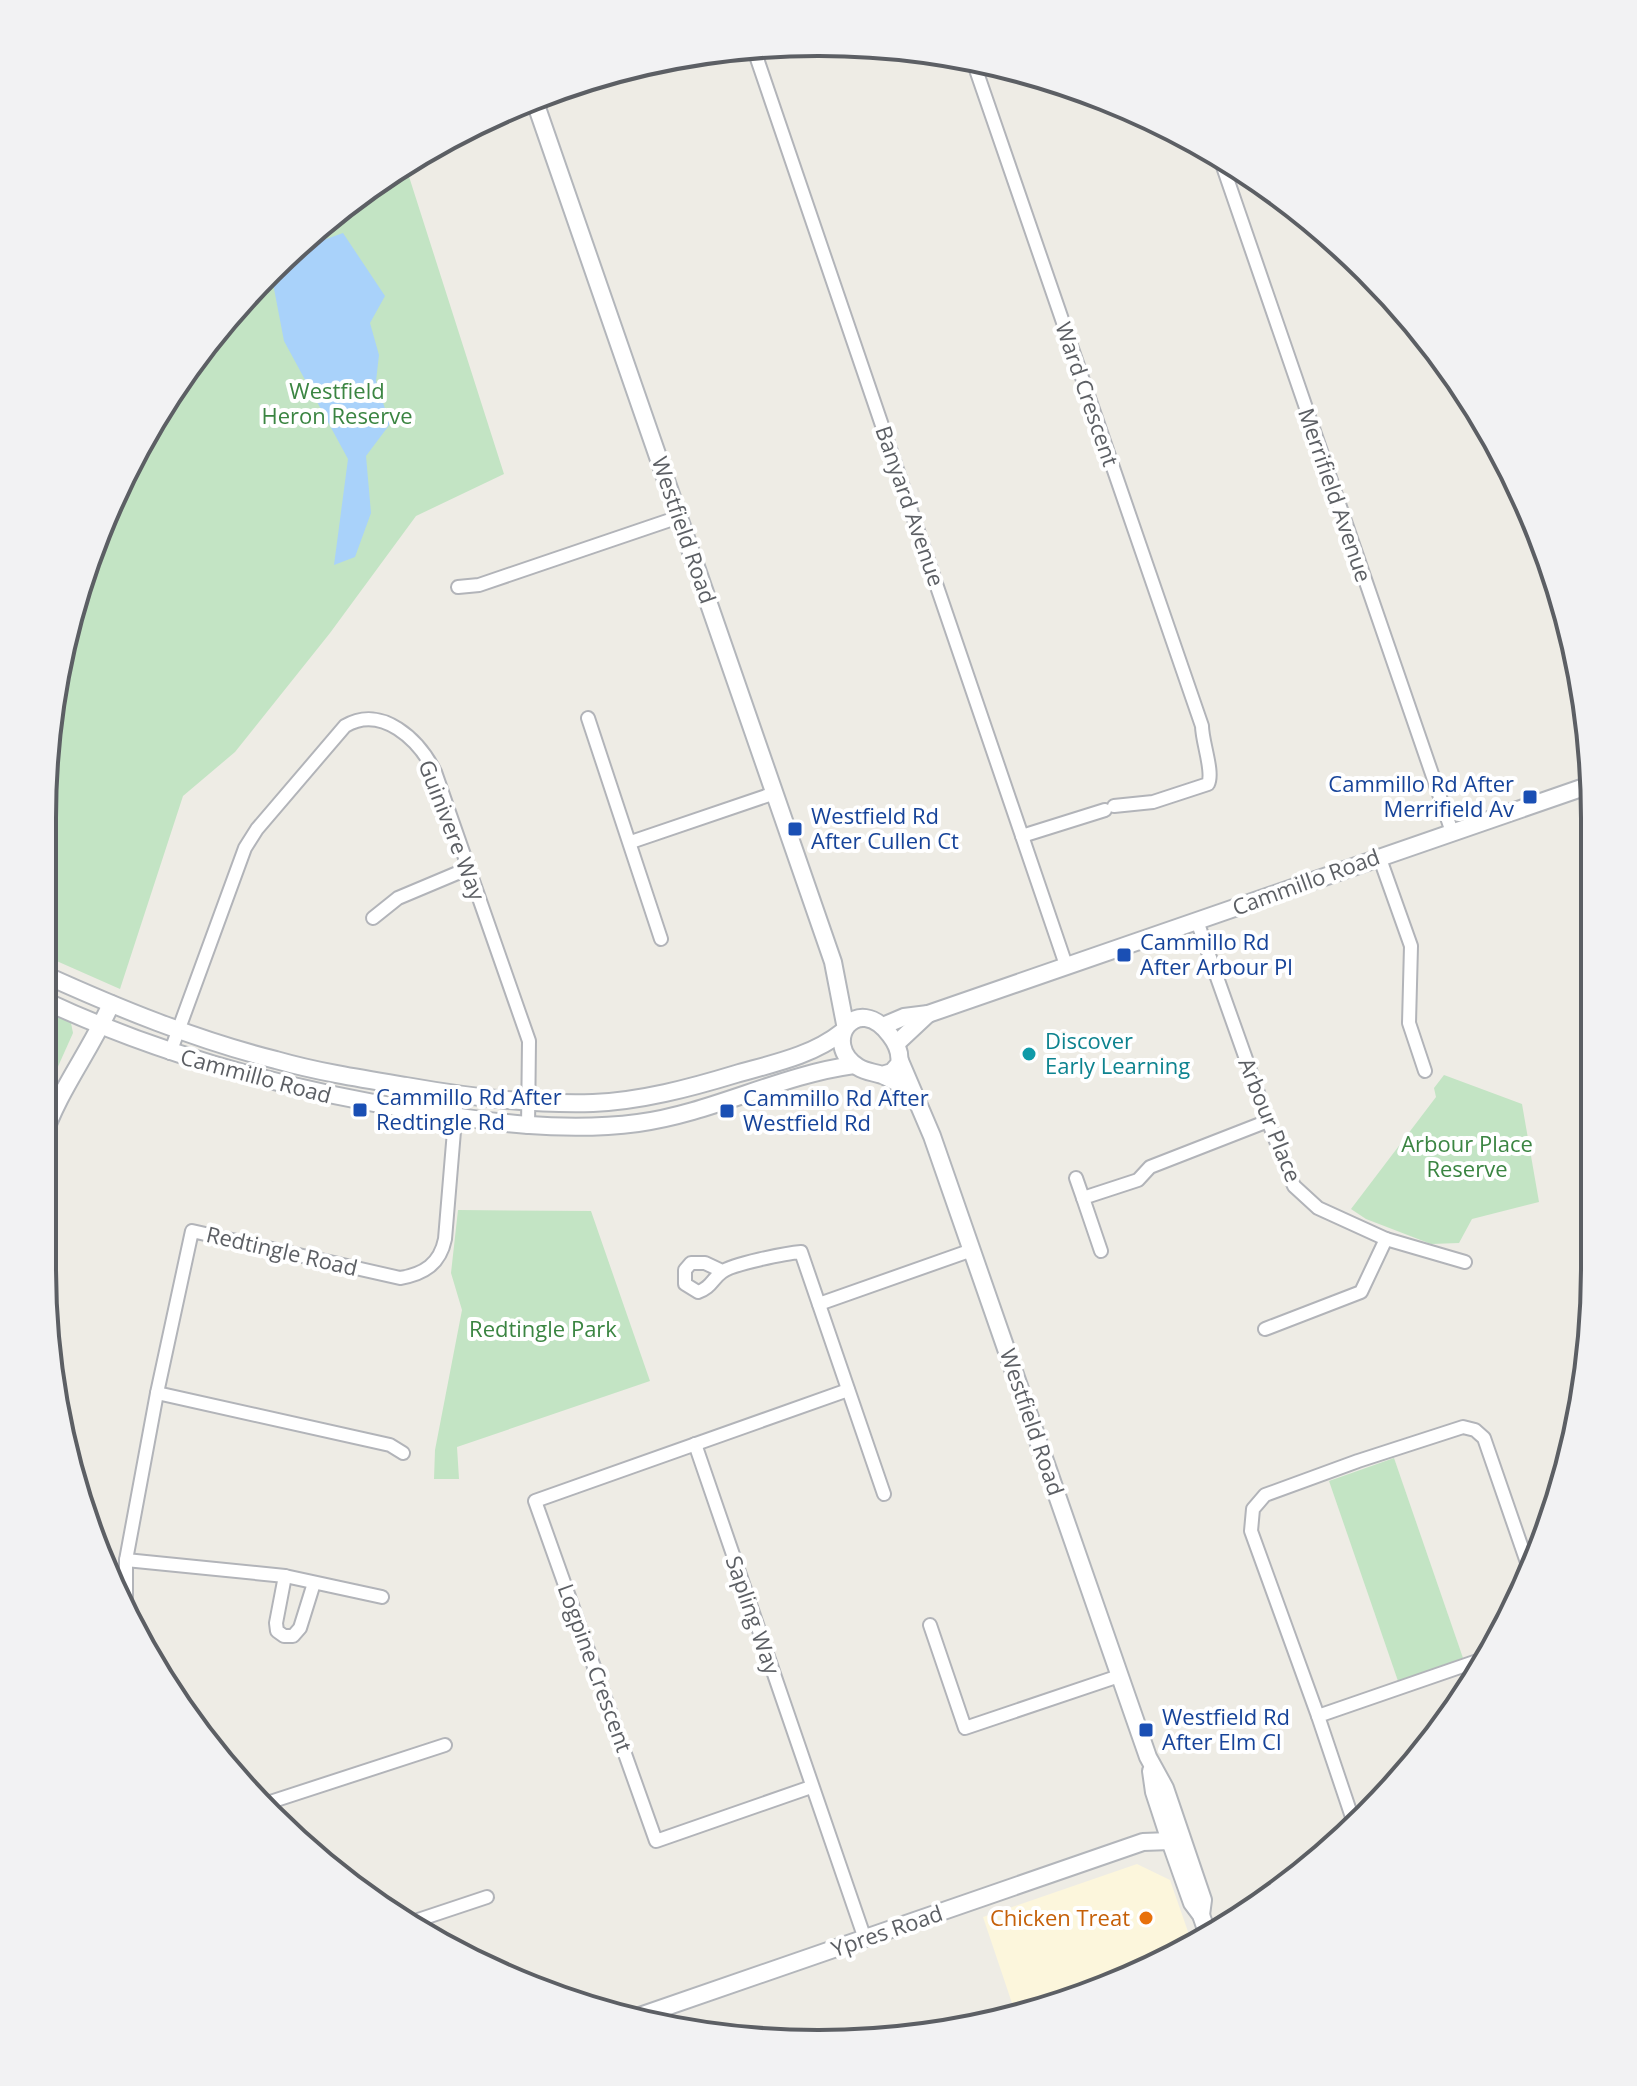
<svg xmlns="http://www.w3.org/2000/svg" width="1637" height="2086" viewBox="0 0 1637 2086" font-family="'Open Sans',sans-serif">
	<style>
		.commercial { fill: #fcf6dc }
		.green { fill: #c3e4c4 }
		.water { fill: #a9d2fa }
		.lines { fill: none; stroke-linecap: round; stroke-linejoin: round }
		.street-casing { stroke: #b2b4b9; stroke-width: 16 }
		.secondary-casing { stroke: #b3b6bb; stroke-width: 20 }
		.street { stroke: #fff; stroke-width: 12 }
		.secondary { stroke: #fff; stroke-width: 16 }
		.transit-dot { fill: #1a4fb4; stroke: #fff; stroke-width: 3 }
		.culture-dot { fill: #0f9aa8; stroke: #fff; stroke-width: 3 }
		.food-dot { fill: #e8710a; stroke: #fff; stroke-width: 3 }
		.labels { text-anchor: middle; stroke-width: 8; stroke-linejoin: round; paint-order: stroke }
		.park-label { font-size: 22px; fill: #3b8542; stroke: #fff }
		.street-label { font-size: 22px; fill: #5c5f64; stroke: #fff }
		.transit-label { font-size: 22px; fill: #164399; stroke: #fff; text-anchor: start }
		.culture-label { font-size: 22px; fill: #0d838f; stroke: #fff; text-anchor: start }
		.food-label { font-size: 22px; fill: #c56008; stroke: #fff; text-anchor: end }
		.rim { fill: none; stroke: #5c5f64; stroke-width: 4 }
	</style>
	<rect width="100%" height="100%" fill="#eeece5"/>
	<path class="commercial" d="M1137 1864 1170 1880 1193 1946 1017 2018 983 1917Z"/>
	<g class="green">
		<path d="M405 164 504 474 416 516 330 633 235 752 183 796 120 989 43 955 44 768 83 568 203 345 307 234Z"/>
		<path d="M43 1010 71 1023 73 1033 43 1100Z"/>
		<path d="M1444 1075 1522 1104 1539 1202 1472 1219 1459 1243 1431 1244 1366 1219 1351 1209 1436 1097 1434 1088Z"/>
		<path d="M458 1210 591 1211 650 1381 457 1447 459 1479H434L435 1450 462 1310 451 1273Z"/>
		<path d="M1394 1458 1463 1658 1398 1681 1329 1481Z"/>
	</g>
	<path class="water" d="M311 231 318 242 343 233 385 296 370 323 379 355 376 381 390 424 366 456 371 513 355 557 334 565 348 459 284 341 271 273Z"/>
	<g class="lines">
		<defs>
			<g id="street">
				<path d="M753 47 1066 965"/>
				<path d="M973 61 1202 726C1202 742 1214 772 1208 784L1153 802 1114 806"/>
				<path d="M1220 158 1452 832"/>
				<path d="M458 587 479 585 679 517"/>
				<path d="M588 718 661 939"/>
				<path d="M1022 836 1105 810"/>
				<path d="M631 842 775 793"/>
				<path d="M1379 856 1411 946 1409 1023 1425 1071"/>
				<path d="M373 918 398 898 467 869"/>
				<path d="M1197 921 1268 1121 1294 1186 1318 1208 1386 1239 1465 1262"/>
				<path d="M170 1053 245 848 257 829 345 726C382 704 419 740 435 772L529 1041 528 1127"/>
				<path d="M1076 1178 1083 1198"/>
				<path d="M1101 1251 1083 1198 1138 1180 1150 1167 1268 1121"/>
				<path d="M722 1271 705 1263H691L685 1270V1284L698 1292C711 1288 712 1279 722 1272 732 1264 787 1253 801 1252L884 1494"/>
				<path d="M819 1304 972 1250"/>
				<path d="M1265 1329 1361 1292 1386 1239"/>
				<path d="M157 1393 390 1445 403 1453"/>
				<path d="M695 1444 865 1939"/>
				<path d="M126 1560 285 1576 382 1597"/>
				<path d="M285 1576 276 1623 277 1631 284 1636H293L300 1628 314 1583"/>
				<path d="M126 1607V1560L157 1393 192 1231 400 1278C424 1274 440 1264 445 1239L457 1095"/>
				<path d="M930 1625 965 1728 1119 1676"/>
				<path d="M1318 1716 1251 1531 1253 1509 1265 1495 1358 1461 1463 1427 1475 1430 1484 1438 1531 1574"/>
				<path d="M811 1787 656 1841 535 1501 848 1390"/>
				<path d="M261 1805 445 1745"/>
				<path d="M1355 1826 1318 1716 1486 1658"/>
				<path d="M409 1923 487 1897"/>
			</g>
			<g id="secondary">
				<path d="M534 99 833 962 845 1024"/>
				<path d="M43 974C118 1008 196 1040 276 1060 318 1072 363 1079 406 1086 468 1097 530 1105 593 1103 641 1101 690 1088 736 1074 771 1064 812 1056 842 1032"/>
				<path d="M43 1000C162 1056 285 1089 414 1110 488 1122 562 1133 638 1123 712 1113 780 1075 854 1065"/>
				<path d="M883 1026 904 1017 928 1014 1593 784"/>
				<path d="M897 1043 928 1014"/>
				<path d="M900 1061 932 1136 1148 1757 1165 1788 1203 1900 1201 1915"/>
				<path d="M882 1075 892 1072 899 1064C901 1053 897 1044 890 1035 857 991 820 1043 858 1067 866 1072 873 1072 882 1075 892 1079 899 1085 910 1088"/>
				<path d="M42 1140C59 1089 90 1052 111 1004"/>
				<path d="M1151 1771 1154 1792 1170 1841 1192 1903 1201 1915 1209 1938"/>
				<path d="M631 2019 1143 1842 1170 1841 1181 1837"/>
			</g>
		</defs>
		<use href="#street" class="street-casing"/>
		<use href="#secondary" class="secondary-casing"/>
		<use href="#street" class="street"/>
		<use href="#secondary" class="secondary"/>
	</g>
	<g class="transit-dot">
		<rect x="1522" y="789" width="16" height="16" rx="4"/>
		<rect x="787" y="821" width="16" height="16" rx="4"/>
		<rect x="1116" y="947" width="16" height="16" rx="4"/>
		<rect x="352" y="1102" width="16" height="16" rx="4"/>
		<rect x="719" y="1103" width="16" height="16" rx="4"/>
		<rect x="1138" y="1722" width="16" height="16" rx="4"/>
	</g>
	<circle class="culture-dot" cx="1029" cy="1054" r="8"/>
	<circle class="food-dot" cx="1146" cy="1918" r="8"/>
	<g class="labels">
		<g class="park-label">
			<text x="337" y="399">Westfield<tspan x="337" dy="25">Heron Reserve</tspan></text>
			<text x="1467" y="1152">Arbour Place<tspan x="1467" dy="25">Reserve</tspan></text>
			<text x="543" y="1337">Redtingle Park</text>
		</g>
		<g class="street-label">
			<text transform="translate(1087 394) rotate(71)" y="8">Ward Crescent</text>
			<text transform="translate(1335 495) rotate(71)" y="8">Merrifield Avenue</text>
			<text transform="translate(910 506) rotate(71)" y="8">Banyard Avenue</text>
			<text transform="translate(684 530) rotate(71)" y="8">Westfield Road</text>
			<text transform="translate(452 830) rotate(69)" y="8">Guinivere Way</text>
			<text transform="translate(1306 882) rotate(-20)" y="8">Cammillo Road</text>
			<text transform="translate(256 1076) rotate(15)" y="8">Cammillo Road</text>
			<text transform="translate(1270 1120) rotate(68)" y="8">Arbour Place</text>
			<text transform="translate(282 1251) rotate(13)" y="8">Redtingle Road</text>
			<text transform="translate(1032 1422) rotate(71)" y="8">Westfield Road</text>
			<text transform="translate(753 1615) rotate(71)" y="8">Sapling Way</text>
			<text transform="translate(595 1668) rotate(70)" y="8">Logpine Crescent</text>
			<text transform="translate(887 1931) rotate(-19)" y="8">Ypres Road</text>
		</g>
		<g class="transit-label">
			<text x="1514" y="792" text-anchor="end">Cammillo Rd After<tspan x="1514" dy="25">Merrifield Av</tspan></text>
			<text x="811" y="824">Westfield Rd<tspan x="811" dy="25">After Cullen Ct</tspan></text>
			<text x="1140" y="950">Cammillo Rd<tspan x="1140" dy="25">After Arbour Pl</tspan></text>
			<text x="376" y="1105">Cammillo Rd After<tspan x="376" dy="25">Redtingle Rd</tspan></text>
			<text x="743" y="1106">Cammillo Rd After<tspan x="743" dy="25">Westfield Rd</tspan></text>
			<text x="1162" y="1725">Westfield Rd<tspan x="1162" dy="25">After Elm Cl</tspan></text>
		</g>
		<g class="culture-label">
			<text x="1045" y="1049">Discover<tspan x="1045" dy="25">Early Learning</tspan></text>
		</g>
		<g class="food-label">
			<text x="1130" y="1926">Chicken Treat</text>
		</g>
	</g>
	<path d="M0 0H1637V2086H0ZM818 56H819A762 762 0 0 1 1581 818V1268A762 762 0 0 1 819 2030H818A762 762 0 0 1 56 1268V818A762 762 0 0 1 818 56Z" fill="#f2f2f3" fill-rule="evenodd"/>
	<path class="rim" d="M818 56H819A762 762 0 0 1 1581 818V1268A762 762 0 0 1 819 2030H818A762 762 0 0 1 56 1268V818A762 762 0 0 1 818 56Z"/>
</svg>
